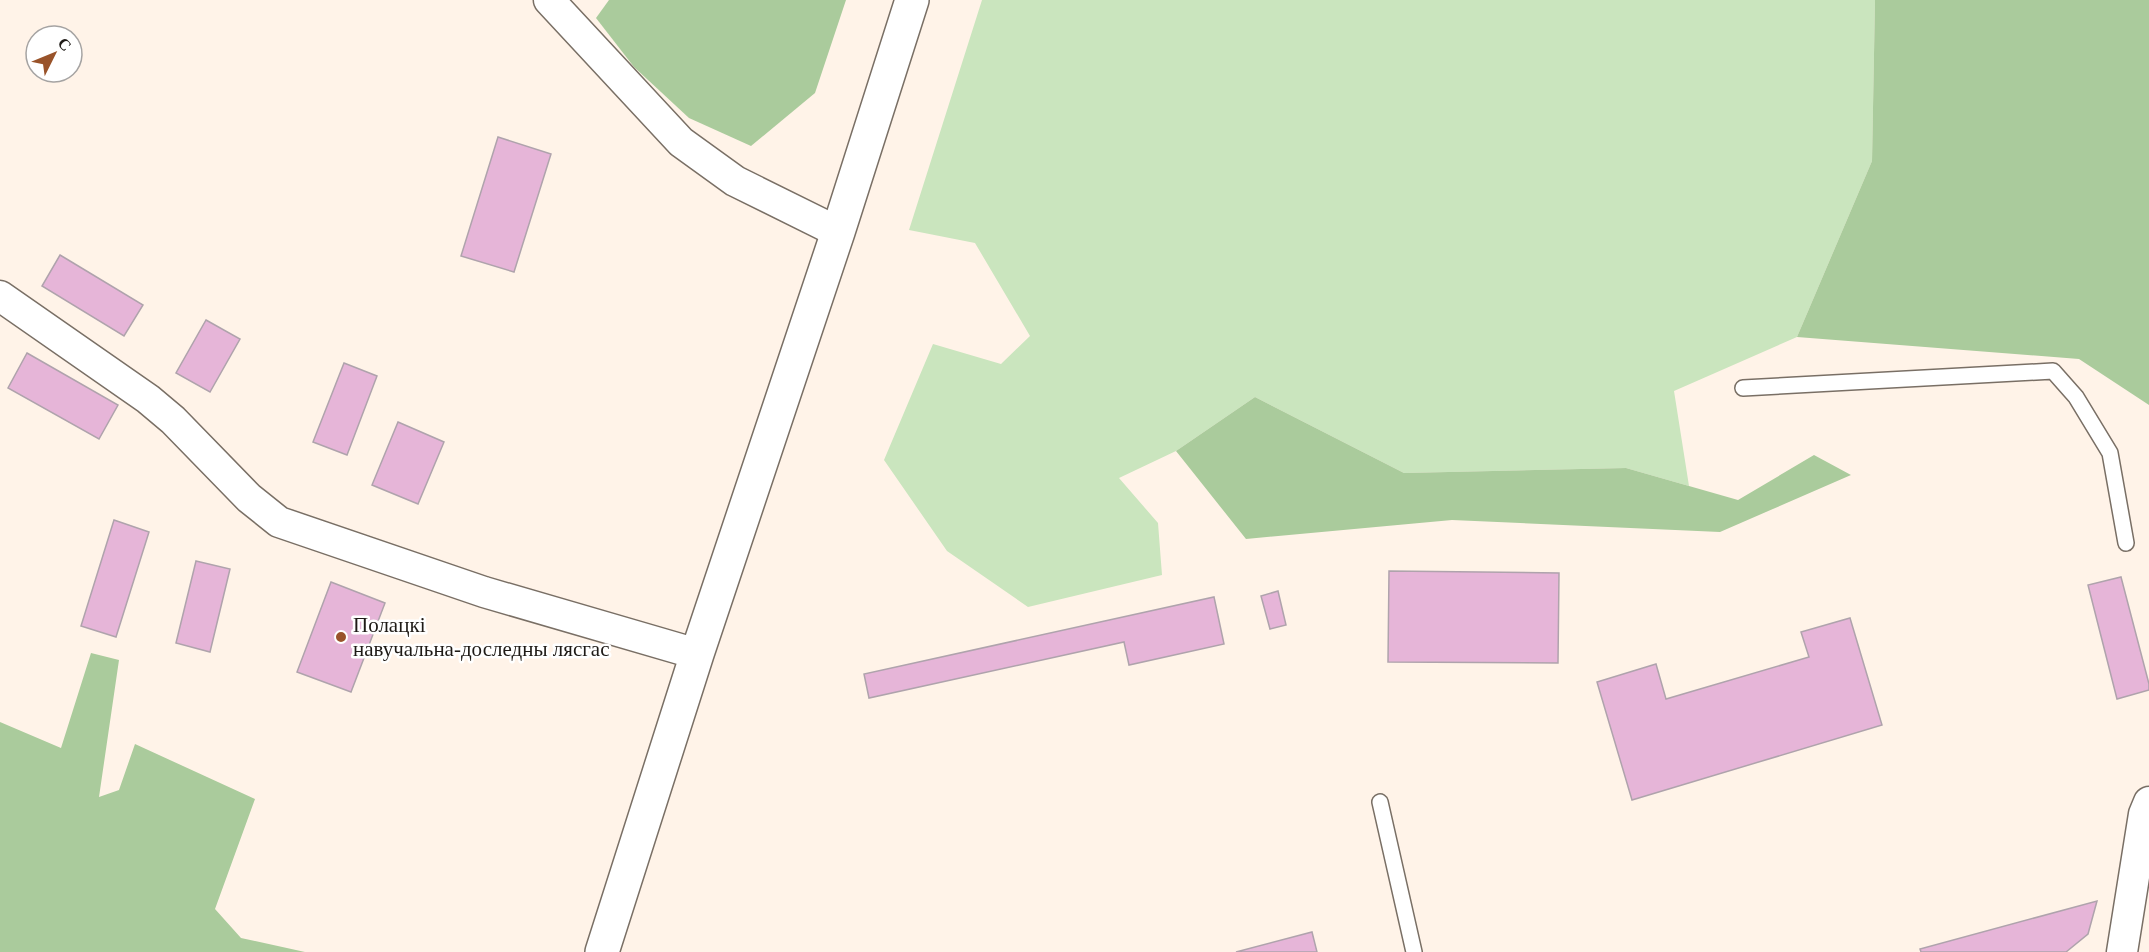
<svg xmlns="http://www.w3.org/2000/svg" width="2149" height="952" viewBox="0 0 2149 952" font-family="'Times New Roman',serif">
	<style>
		.green { fill: #cae5be }
		.forest { fill: #aacb9c }
		.building { fill: #e6b5d8; stroke: #afa3ac; stroke-width: 1.5 }
		.lines { fill: none; stroke-linecap: round; stroke-linejoin: round }
		.service-casing { stroke: #796f65; stroke-width: 18 }
		.minor-casing { stroke: #796f65; stroke-width: 33 }
		.primary-casing { stroke: #796f65; stroke-width: 36 }
		.service { stroke: #fff; stroke-width: 15 }
		.minor { stroke: #fff; stroke-width: 30 }
		.primary { stroke: #fff; stroke-width: 33 }
		.poi-dot { fill: #99532a; stroke: #fff; stroke-width: 2 }
		.labels { text-anchor: middle; stroke-width: 5; stroke-linejoin: round; paint-order: stroke }
		.poi-label { font-size: 21px; fill: #1e1a16; stroke: #fff; text-anchor: start }
	</style>
	<rect width="100%" height="100%" fill="#fff3e8"/>
	<path class="green" d="M982 0H1875L1872 161 1797 337 1674 391 1689 486 1626 468 1404 473 1255 397 1176 451 1119 478 1158 523 1162 575 1028 607 947 551 884 460 933 344 1001 364 1030 336 975 243 909 230Z"/>
	<g class="forest">
		<path d="M609 0H846L815 93 751 146 689 118 634 67 596 18Z"/>
		<path d="M1875 0H2149V405L2079 359 1797 337 1872 161Z"/>
		<path d="M1255 397 1404 473 1626 468 1738 500 1814 455 1851 475 1720 532 1452 520 1246 539 1176 451Z"/>
		<path d="M91 653 119 660 99 797 119 790 135 744 255 799 215 909 241 938 305 952H0V722L61 748Z"/>
	</g>
	<g class="building">
		<path d="M498 137 551 154 514 272 461 256Z"/>
		<path d="M60 255 143 305 124 336 42 286Z"/>
		<path d="M206 320 240 339 210 392 176 373Z"/>
		<path d="M27 353 118 405 99 439 8 388Z"/>
		<path d="M344 363 377 376 347 455 313 442Z"/>
		<path d="M398 422 444 442 418 504 372 485Z"/>
		<path d="M114 520 149 532 116 637 81 626Z"/>
		<path d="M196 561 230 569 210 652 176 643Z"/>
		<path d="M1389 571 1559 573 1558 663 1388 662Z"/>
		<path d="M2121 577 2149 684V690L2117 699 2088 585Z"/>
		<path d="M331 582 385 603 351 692 297 672Z"/>
		<path d="M1278 591 1286 625 1270 629 1261 596Z"/>
		<path d="M1214 597 1224 644 1129 665 1124 642 869 698 864 674Z"/>
		<path d="M1850 618 1882 725 1632 800 1597 682 1656 664 1666 699 1809 657 1801 632Z"/>
		<path d="M2097 901 2088 934 2066 952H1921L1920 949Z"/>
		<path d="M1312 932 1317 952H1236Z"/>
	</g>
	<g class="lines">
		<defs>
			<g id="service">
				<path d="M1743 388 2053 371 2076 397 2110 453 2126 543"/>
				<path d="M1380 802 1414 952"/>
			</g>
			<g id="minor">
				<path d="M549 0 681 142 735 181 838 232"/>
				<path d="M0 296 148 399 173 420 249 498 279 522 484 592 697 654"/>
				<path d="M2122 952 2144 814 2149 802"/>
			</g>
			<path id="primary" d="M602 952 697 654 838 232 912 0"/>
		</defs>
		<use href="#service" class="service-casing"/>
		<use href="#minor" class="minor-casing"/>
		<use href="#primary" class="primary-casing"/>
		<use href="#service" class="service"/>
		<use href="#minor" class="minor"/>
		<use href="#primary" class="primary"/>
	</g>
	<circle class="poi-dot" cx="341" cy="637" r="6"/>
	<g class="labels">
		<g class="poi-label">
			<text x="353" y="632">Полацкі<tspan x="353" dy="24">навучальна-доследны лясгас</tspan></text>
		</g>
	</g>
	<g transform="translate(54 54) rotate(47)"><circle r="28" fill="#ffffff" stroke="#a5a3a2" stroke-width="1.5"/>
	<path d="M0-4.5L10 22L0 15L-10 22Z" fill="#99532a"/>
	<text y="-9" font-size="16" font-weight="bold" text-anchor="middle" fill="#1e1a16">С</text>
	</g>
</svg>
